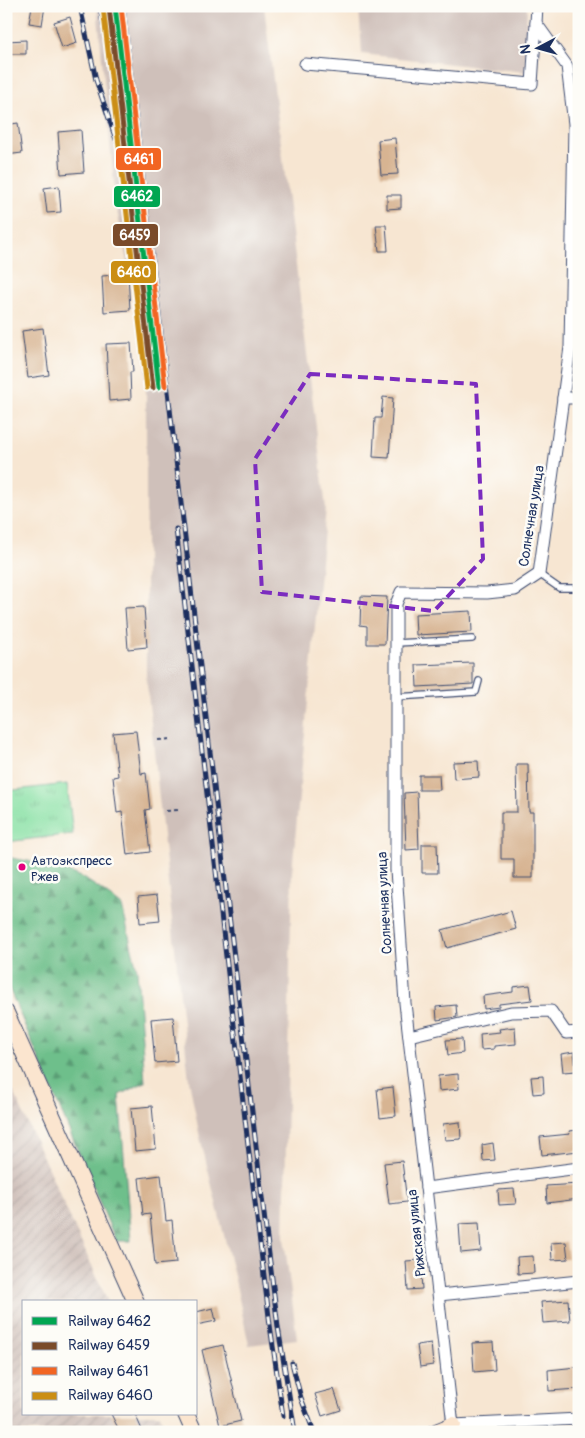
<svg xmlns="http://www.w3.org/2000/svg" width="585" height="1438" viewBox="0 0 585 1438" font-family="Pangolin,sans-serif">
	<style>
		.industrial { fill: url(#industrial-furrows) }
		.railway { fill: #cfc0ba }
		.forest { fill: url(#forest-firs); stroke: #447774 }
		.park { fill: url(#park-tufts); stroke: #528882 }
		.building { fill: #d7b492 }
		.lines { fill: none; stroke-linecap: round; stroke-linejoin: round }
		.lane-casing { stroke: #3c4a6f; stroke-width: 8 }
		.street-casing { stroke: #3c4a6f; stroke-width: 13 }
		.secondary-casing { stroke: #3c4a6f; stroke-width: 18 }
		.path { stroke: #3c4a6f; stroke-width: 2; stroke-dasharray: 4 4; stroke-linecap: butt }
		.lane { stroke: #fff; stroke-width: 5.5 }
		.street { stroke: #fff; stroke-width: 11 }
		.secondary { stroke: #fbe5cf; stroke-width: 16 }
		.rail-casing { stroke: #1b2f5e; stroke-width: 5 }
		.rail { stroke: #fdfcf7; stroke-width: 3; stroke-dasharray: 9; stroke-linecap: butt }
		.rail-1-casing { stroke: #fdfcf7; stroke-width: 9 }
		.rail-2-casing { stroke: #fdfcf7; stroke-width: 9 }
		.rail-3-casing { stroke: #fdfcf7; stroke-width: 9 }
		.rail-4-casing { stroke: #fdfcf7; stroke-width: 9 }
		.rail-1 { stroke: #00a651; stroke-width: 5 }
		.rail-2 { stroke: #7a4b2a; stroke-width: 5 }
		.rail-3 { stroke: #f26522; stroke-width: 5 }
		.rail-4 { stroke: #cb8e13; stroke-width: 5 }
		.marked { fill: none; stroke: #7b2cbf; stroke-width: 4; stroke-dasharray: 10 6; stroke-linejoin: round }
		.bus-dot { fill: #e5007d; stroke: #fdfcf7; stroke-width: 2 }
		.labels { text-anchor: middle; stroke-width: 5; stroke-linejoin: round; paint-order: stroke }
		.bus-label { font-size: 13px; fill: #1b2f5e; stroke: #fdfcf7; text-anchor: start }
		.street-label { font-size: 14px; fill: #1b2f5e; stroke: #fdfcf7 }
		.line-badge { stroke: #fdfcf7; stroke-width: 2 }
		.badge-label { font-size: 14px; text-anchor: middle; font-weight: bold; fill: #fff }
	</style>
	<defs>
		<pattern id="industrial-furrows" width="10" height="10" patternUnits="userSpaceOnUse" patternTransform="scale(1.25)"><rect width="10" height="10" fill="#cfc0ba"/><path d="M-1 1l2-2M0 10L10 0M9 11l2-2" fill="none" stroke="#b1a5a2"/></pattern>
		<pattern id="forest-firs" width="22" height="20" patternUnits="userSpaceOnUse" patternTransform="scale(1.25)"><rect width="22" height="20" fill="#6ebf8b"/><path d="M5 1l3.5 6h-7zM16 11l3.5 6h-7z" fill="#5a9c75"/></pattern>
		<pattern id="park-tufts" width="24" height="20" patternUnits="userSpaceOnUse" patternTransform="scale(1.25)"><rect width="24" height="20" fill="#89e1a6"/><path d="M3 7l-1-3M5 7V3M7 7l1-3M15 17l-1-3M17 17v-4M19 17l1-3" fill="none" stroke="#76c191"/></pattern>
	</defs>
	<rect width="100%" height="100%" fill="#fdfcf7"/>
	<filter id="ink" filterUnits="userSpaceOnUse"><feTurbulence type="fractalNoise" baseFrequency=".02" numOctaves="2"/><feDisplacementMap in="SourceGraphic" scale="10" xChannelSelector="R" yChannelSelector="G"/><feConvolveMatrix kernelMatrix="1 2 1 2 8 2 1 2 1" color-interpolation-filters="sRGB"/></filter>
	<filter id="wash" filterUnits="userSpaceOnUse"><feTurbulence type="fractalNoise" baseFrequency=".0096" numOctaves="4" result="noise"/><feDisplacementMap in="SourceGraphic" scale="20" xChannelSelector="R" yChannelSelector="G"/><feGaussianBlur stdDeviation="1.12" result="paint"/><feColorMatrix in="noise" values="0 0 0 0 0 0 0 0 0 0 0 0 0 0 0 0 0 1.4 0 .05"/><feComposite in="paint" operator="in"/></filter>
	<g filter="url(#wash)">
		<rect width="100%" height="100%" fill="#f7e6d2"/>
		<path class="industrial" d="M6 1075 108 1302H24V1414H159L167 1432H6Z"/>
		<g class="railway">
			<path d="M97 6H264L326 508 292 872 284 1238 297 1339 249 1345 235 1280 199 1133 189 1080 146 675V361L116 205Z"/>
			<path d="M359 6H527L525 72 362 54Z"/>
		</g>
		<path class="forest" d="M6 857C34 862 66 867 91 883 102 890 112 898 122 906L137 970 145 1082 119 1095 131 1241H116L6 981Z"/>
		<path class="park" d="M67 784 73 834 6 842V791Z"/>
		<g id="blocks">
			<g class="building">
				<path d="M32 6H45L42 25 29 23Z"/>
				<path d="M70 17 77 43 62 48 54 22Z"/>
				<path d="M26 40V54H6V41Z"/>
				<path d="M18 123 22 153 6 155V125Z"/>
				<path d="M81 130 84 172 61 174 58 132Z"/>
				<path d="M395 138 398 174 381 175 378 140Z"/>
				<path d="M59 186 61 212 47 213 44 188Z"/>
				<path d="M387 195H401V208L387 209Z"/>
				<path d="M376 225H386L388 251H379Z"/>
				<path d="M128 274 130 310 104 312 102 276Z"/>
				<path d="M43 328 49 375 28 378 22 331Z"/>
				<path d="M131 343 133 372H130L131 399 109 401 106 344Z"/>
				<path d="M383 397 393 398 389 458 373 457 375 418H381Z"/>
				<path d="M361 596 387 597 385 644H367V626L360 625Z"/>
				<path d="M144 607 147 647 128 649 125 608Z"/>
				<path d="M471 611 472 632 416 635 415 614Z"/>
				<path d="M473 663V684L417 687 416 665Z"/>
				<path d="M136 731 141 774 146 773 150 809 145 810 150 852 127 855 122 812 117 813 113 777 118 776 113 733Z"/>
				<path d="M478 761 479 777 454 779 453 762Z"/>
				<path d="M516 764H528L529 812H533V878H514V859H501V812H517Z"/>
				<path d="M419 775H439L440 790H419Z"/>
				<path d="M417 792 419 849 406 850 404 793Z"/>
				<path d="M422 844H437L438 873H422Z"/>
				<path d="M157 895 160 921 140 923 138 897Z"/>
				<path d="M511 911 516 929 447 948 442 930Z"/>
				<path d="M530 985 532 1000 499 1004V1007L484 1009 483 996 513 992V987Z"/>
				<path d="M456 1005 457 1017 437 1020 436 1007Z"/>
				<path d="M173 1017 177 1061 155 1063 151 1019Z"/>
				<path d="M515 1027 516 1044 494 1046V1049L481 1050 480 1034 500 1032 499 1029Z"/>
				<path d="M462 1039 463 1053 448 1055 446 1040Z"/>
				<path d="M574 1052 576 1071 563 1072 561 1054Z"/>
				<path d="M458 1074 459 1089 439 1091 438 1076Z"/>
				<path d="M543 1076 544 1093 533 1094 531 1077Z"/>
				<path d="M393 1087 396 1116 380 1118 377 1089Z"/>
				<path d="M152 1106 156 1149 135 1151 131 1108Z"/>
				<path d="M460 1122 461 1139 445 1140 443 1124Z"/>
				<path d="M579 1130V1151L542 1155 540 1137 570 1134 569 1131Z"/>
				<path d="M493 1143 495 1160 483 1161 482 1145Z"/>
				<path d="M402 1161 407 1202 389 1204 384 1163Z"/>
				<path d="M161 1175 166 1221 172 1220 176 1263 155 1265 150 1214 143 1215 139 1178Z"/>
				<path d="M579 1184V1199L547 1203 546 1186Z"/>
				<path d="M514 1189 516 1204 499 1205 498 1190Z"/>
				<path d="M479 1223 481 1251 461 1253 459 1224Z"/>
				<path d="M566 1242 568 1259 552 1260 551 1243Z"/>
				<path d="M533 1256 534 1273 518 1274 517 1257Z"/>
				<path d="M420 1260 422 1289 408 1290 406 1261Z"/>
				<path d="M568 1300 570 1321 543 1323 541 1302Z"/>
				<path d="M213 1308 216 1321 196 1325V1312Z"/>
				<path d="M493 1342 495 1370 474 1372 472 1343Z"/>
				<path d="M431 1343 433 1365 420 1367 417 1345Z"/>
				<path d="M223 1345 241 1421 220 1426 202 1350Z"/>
				<path d="M577 1367 578 1389 549 1391 548 1370Z"/>
				<path d="M334 1389 341 1410 322 1416 315 1394Z"/>
				<path d="M111 1414H135L143 1432H120Z"/>
			</g>
		</g>
	</g>
	<g filter="url(#ink)">
		<use href="#blocks" fill-opacity="0" stroke="#3c4a6f" stroke-width="1"/>
		<g class="lines">
			<defs>
				<g id="lane">
					<path d="M539 574 559 588H579"/>
					<path d="M396 643 472 639"/>
					<path d="M396 697 476 692 479 681"/>
				</g>
				<g id="street">
					<path d="M537 6 536 23 567 66 574 124 570 347 539 574 515 590 487 593 401 592 396 604V870L405 1003 453 1425 579 1419"/>
					<path d="M305 64 532 84 536 23"/>
					<path d="M563 398H579"/>
					<path d="M409 1036 511 1012 551 1011 566 1033 579 1032"/>
					<path d="M426 1188 579 1168"/>
					<path d="M439 1295 579 1281"/>
				</g>
				<g id="secondary">
					<path d="M6 1013 136 1302"/>
					<path d="M186 1414 194 1432"/>
					<path d="M436 1432 453 1425"/>
				</g>
			</defs>
			<use href="#lane" class="lane-casing"/>
			<use href="#street" class="street-casing"/>
			<use href="#secondary" class="secondary-casing"/>
			<g class="path">
				<path d="M158 740 171 739"/>
				<path d="M166 811 178 810"/>
			</g>
			<use href="#lane" class="lane"/>
			<use href="#street" class="street"/>
			<use href="#secondary" class="secondary"/>
			<defs>
				<g id="rail">
					<path d="M80 6 96 80 139 208"/>
					<path d="M100 6 122 141"/>
					<path d="M123 6 263 1206 278 1327 295 1432"/>
					<path d="M176 529 249 1153 270 1325 283 1416"/>
					<path d="M292 1363 301 1398 314 1432"/>
				</g>
			</defs>
			<use href="#rail" class="rail-casing"/>
			<use href="#rail" class="rail"/>
			<defs>
				<path id="rail-1" d="M115 6 159 387"/>
				<path id="rail-2" d="M109 7 153 388"/>
				<path id="rail-3" d="M121 6 165 386"/>
				<path id="rail-4" d="M103 7 147 388"/>
			</defs>
			<use href="#rail-1" class="rail-1-casing"/>
			<use href="#rail-2" class="rail-2-casing"/>
			<use href="#rail-3" class="rail-3-casing"/>
			<use href="#rail-4" class="rail-4-casing"/>
			<use href="#rail-1" class="rail-1"/>
			<use href="#rail-2" class="rail-2"/>
			<use href="#rail-3" class="rail-3"/>
			<use href="#rail-4" class="rail-4"/>
		</g>
	</g>
	<path class="marked" d="M310 374 476 384 483 559 434 611 262 592 255 459Z"/>
	<circle class="bus-dot" cx="22" cy="867" r="4.5"/>
	<g class="labels">
		<g class="bus-label">
			<text x="31" y="865">Автоэкспресс<tspan x="31" dy="16">Ржев</tspan></text>
		</g>
		<g class="street-label">
			<text transform="translate(531 516) rotate(-81)" y="5">Солнечная улица</text>
			<text transform="translate(384 903) rotate(-93)" y="5">Солнечная улица</text>
			<text transform="translate(416 1233) rotate(-96)" y="5">Рижская улица</text>
		</g>
	</g>
	<g class="line-badge">
		<rect x="115" y="147" width="47" height="24" rx="5" fill="#f26522"/>
		<rect x="113" y="185" width="48" height="23" rx="5" fill="#00a651"/>
		<rect x="112" y="223" width="47" height="24" rx="5" fill="#7a4b2a"/>
		<rect x="110" y="260" width="47" height="24" rx="5" fill="#cb8e13"/>
	</g>
	<g class="badge-label">
		<text x="139" y="164">6461</text>
		<text x="137" y="201">6462</text>
		<text x="135" y="240">6459</text>
		<text x="134" y="277">6460</text>
	</g>
	<rect width="585" height="1438" fill="none" stroke="#fdfcf7" stroke-width="25"/>
	<rect x="22" y="1300" width="175" height="115" fill="#fdfcf7" stroke="#a3aaba"/>
	<rect x="32" y="1317" width="25" height="8" fill="#00a651" stroke="#a3aaba"/>
	<text x="68" y="1326" font-size="15" fill="#1b2f5e">Railway 6462</text>
	<rect x="32" y="1342" width="25" height="8" fill="#7a4b2a" stroke="#a3aaba"/>
	<text x="68" y="1350" font-size="15" fill="#1b2f5e">Railway 6459</text>
	<rect x="32" y="1367" width="25" height="8" fill="#f26522" stroke="#a3aaba"/>
	<text x="68" y="1376" font-size="15" fill="#1b2f5e">Railway 6461</text>
	<rect x="32" y="1392" width="25" height="8" fill="#cb8e13" stroke="#a3aaba"/>
	<text x="68" y="1400" font-size="15" fill="#1b2f5e">Railway 6460</text>
	<g transform="translate(538 48) rotate(264)" stroke="#fdfcf7" stroke-width="4" paint-order="stroke">
	<path d="M0-4L9 19L0 12L-9 19Z" fill="#1b2f5e"/>
	<text y="-8" font-size="14" font-weight="bold" text-anchor="middle" fill="#1b2f5e">N</text>
	</g>
</svg>
